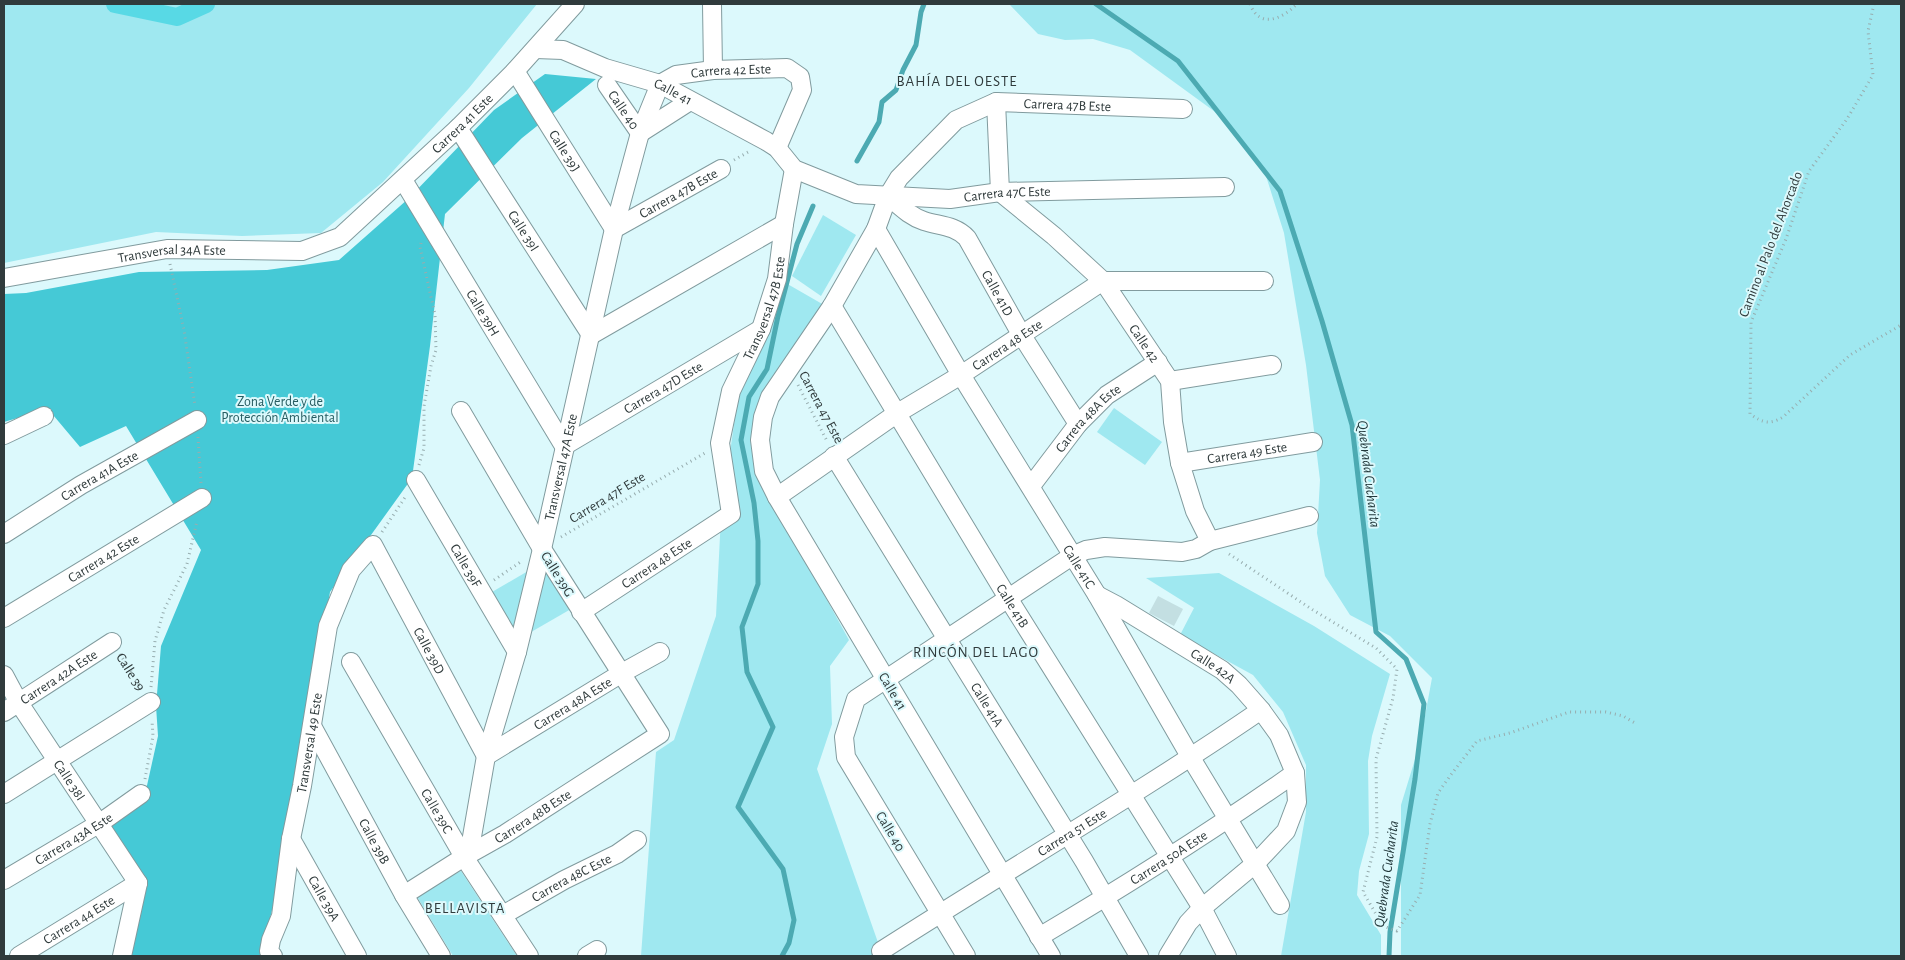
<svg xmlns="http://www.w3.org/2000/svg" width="1905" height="960" viewBox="0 0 1905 960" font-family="'Alegreya Sans',sans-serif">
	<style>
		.green { fill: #9fe8f0 }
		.forest { fill: #45c9d6 }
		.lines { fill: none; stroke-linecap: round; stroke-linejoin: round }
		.stream { stroke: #4caab2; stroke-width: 5 }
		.canal { stroke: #58d9e5; stroke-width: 18 }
		.building { fill: #c3dfe2 }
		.minor-casing { stroke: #819b9e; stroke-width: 20 }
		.path { stroke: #97adaf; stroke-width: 3; stroke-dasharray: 1 4; stroke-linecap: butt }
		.minor { stroke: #fff; stroke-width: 18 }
		.labels { text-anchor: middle; stroke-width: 4; stroke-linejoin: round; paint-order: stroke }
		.street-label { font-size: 14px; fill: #303b3c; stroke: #dcf9fc }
		.park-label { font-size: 14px; fill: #265c61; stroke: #dcf9fc }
		.neighbourhood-label { font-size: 15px; letter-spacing: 1px; fill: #303b3c; stroke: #dcf9fc }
		.water-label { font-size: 15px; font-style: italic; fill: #22383b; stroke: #dcf9fc }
	</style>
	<rect width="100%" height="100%" fill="#dcf9fc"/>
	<g class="green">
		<path d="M4 4H537L469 88 383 182 321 233 242 236 156 232 4 263Z"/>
		<path d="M1009 4H1901V956H1401V805L1420 743 1432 678 1390 636 1350 615 1325 576 1317 533 1320 480 1306 365 1284 233 1266 176 1218 114 1130 50 1093 39 1065 40 1038 34Z"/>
		<path d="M823 215 856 235 821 296 792 276Z"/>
		<path d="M784 282 824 305 770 385 756 471 849 640 830 666 832 724 817 769 881 951V956H641L656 752 674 740 716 616 721 516 738 396Z"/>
		<path d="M1114 408 1162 442 1145 465 1097 432Z"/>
		<path d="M540 564 571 609 519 639 492 592Z"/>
		<path d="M1219 573 1314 626 1390 674 1372 736 1368 761 1369 834 1359 871 1357 895 1381 935V956H1281L1306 812V765L1283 712 1253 675 1180 635 1194 608 1146 578Z"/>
		<path d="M461 871 517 956H453L416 895Z"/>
	</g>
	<path class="forest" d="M545 74 596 79 522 138 445 214 430 346 412 478 330 592 289 839 261 956H127L143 884 106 825 144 799 158 736 156 706 161 646 201 550 126 426 80 447 48 409 4 422V294L26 293 139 272 267 270 339 260 408 199 494 110Z"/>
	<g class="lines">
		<g class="stream">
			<path d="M1096 4 1178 61 1280 191 1322 321 1352 425 1376 632 1406 659 1424 704 1415 779 1390 932 1389 956"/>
			<path d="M857 161 879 122 882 102 896 90 903 70 916 45 921 12 924 4"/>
			<path d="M782 956 789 943 794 920 783 869 738 807 773 727 747 672 742 627 758 584V541L754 503 741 440 749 397 767 369 778 316 797 244 813 206"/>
		</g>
		<path class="canal" d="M115 4 177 17 206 4"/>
	</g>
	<path class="building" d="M1158 596 1183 609 1174 626 1149 613Z"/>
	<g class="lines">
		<defs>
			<g id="minor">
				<path d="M712 4 713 70"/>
				<path id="s2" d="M536 49 563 50 605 68 660 84 766 141 777 148 794 169 856 194 950 199 1000 192 1225 187"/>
				<path id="s3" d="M515 71 614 229 721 169"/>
				<path id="s4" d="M607 85 640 133 690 101"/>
				<path id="s5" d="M996 102 1000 192 1054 236 1103 281 1170 381 1173 422 1180 463 1195 511 1210 541"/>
				<path id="s6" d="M458 128 591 335 784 224"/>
				<path id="s7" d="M403 180 564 446 761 329"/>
				<path id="s8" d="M888 196C900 206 909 216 924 221 939 226 955 225 967 238L1021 334 1078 424"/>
				<path id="s9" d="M876 229 961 375 1097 595 1191 758 1280 905"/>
				<path id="s10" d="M4 278 167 249 302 251 340 237 458 128 515 71 575 4"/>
				<path id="s11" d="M832 306 1008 598 1202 908 1227 956"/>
				<path d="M1170 381 1272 365"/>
				<path d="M4 435 44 416"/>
				<path id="s12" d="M834 456 1084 861 1139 956"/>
				<path id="s13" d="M1180 463 1313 442"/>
				<path id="s14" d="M416 480 517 652"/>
				<path id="s15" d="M1031 486 1078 424 1107 395 1158 362"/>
				<path id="s16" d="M777 497 896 414 961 375 1103 281H1264"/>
				<path id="s17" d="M4 534 81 485 197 420"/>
				<path id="s18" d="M1097 595 1116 605 1222 670 1239 685 1261 710 1279 735 1295 773 1297 802 1286 831 1256 863 1202 908 1188 923 1168 956"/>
				<path id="s19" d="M581 612 731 514 720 443 731 391 761 329 777 279 784 224 794 169"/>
				<path id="s20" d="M4 618 202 498"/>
				<path id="s21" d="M351 662 464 857 529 956"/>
				<path id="s22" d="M4 675 19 703 138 883"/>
				<path id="s23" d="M4 712 112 642"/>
				<path id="s24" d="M312 726 404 895 441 956"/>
				<path d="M4 794 151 702"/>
				<path id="s25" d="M291 839 357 956"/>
				<path id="s26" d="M469 854 486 756 517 652 542 549 614 229 640 133 660 84 676 75 713 70 787 68 800 77 802 90 777 148"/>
				<path id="s27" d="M4 880 100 823 141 794"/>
				<path id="s28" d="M404 895 464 857 505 834 660 734 542 549 461 411"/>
				<path id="s29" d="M503 915 564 880 617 854 637 840"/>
				<path id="s30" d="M1039 937C1127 885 1212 831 1295 773"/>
				<path id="s31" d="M881 951C1007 870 1137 795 1261 710"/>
				<path id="s32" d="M19 956 138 883"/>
				<path d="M122 956 138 883"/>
				<path id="s33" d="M273 956 269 951 271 940 281 916 291 839 302 786 328 626 351 570 373 545 486 756 622 673 660 652"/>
				<path d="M587 956 597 950"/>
				<path d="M966 956 846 757 844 737 856 699 1072 556 1086 550 1105 547 1182 552 1196 549 1210 541 1309 516"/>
				<path id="s34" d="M1051 956 777 497 764 471 760 440 763 417 770 397 832 306 876 229 888 196 899 178 956 120 996 102 1183 109"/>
			</g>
		</defs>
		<use href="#minor" class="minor-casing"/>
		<g class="path">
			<path d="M1250 4C1260 30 1283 18 1297 4"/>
			<path d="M1874 4 1868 31 1873 75 1847 119 1809 171 1786 239 1751 322 1750 414C1763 423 1770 425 1783 417L1850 355 1901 325"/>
			<path d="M734 160 750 151"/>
			<path d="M170 264 184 330 195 406"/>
			<path d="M798 385 827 441"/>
			<path d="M198 437 201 483"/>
			<path d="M419 465 424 448V406L431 366 436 350 435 315 420 247 421 243"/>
			<path d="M382 532 406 496"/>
			<path d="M561 537 705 453"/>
			<path d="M1229 554 1313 610 1376 648 1397 669 1393 698 1376 759 1377 837 1363 892 1383 926 1397 931 1420 895 1430 824 1438 793 1450 776 1477 741 1510 733 1569 712H1606L1623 716 1635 723"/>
			<path d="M494 580 522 561"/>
			<path id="s1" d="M120 654 142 689"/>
			<path d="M151 687 155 641 164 610 187 564 197 521"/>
			<path d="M145 779 153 736 152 721"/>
		</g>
		<use href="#minor" class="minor"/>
	</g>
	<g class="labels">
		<g class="street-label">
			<text dy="5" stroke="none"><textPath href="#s26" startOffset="868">Carrera 42 Este</textPath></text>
			<text dy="5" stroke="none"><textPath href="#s2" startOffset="145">Calle 41</textPath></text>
			<text dy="5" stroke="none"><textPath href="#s34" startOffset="1091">Carrera 47B Este</textPath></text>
			<text dy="5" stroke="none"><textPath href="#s4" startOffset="30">Calle 40</textPath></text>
			<text dy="5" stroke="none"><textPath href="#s10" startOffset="508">Carrera 41 Este</textPath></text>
			<text dy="5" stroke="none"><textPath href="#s3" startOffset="94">Calle 39J</textPath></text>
			<text dy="5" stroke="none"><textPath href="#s3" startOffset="260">Carrera 47B Este</textPath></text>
			<text dy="5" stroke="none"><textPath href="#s2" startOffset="509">Carrera 47C Este</textPath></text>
			<text dy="5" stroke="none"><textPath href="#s6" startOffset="122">Calle 39I</textPath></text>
			<text transform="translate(1770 244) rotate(-69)" y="5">Camino al Palo del Ahorcado</text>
			<text dy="5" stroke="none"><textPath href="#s10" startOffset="170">Transversal 34A Este</textPath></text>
			<text dy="5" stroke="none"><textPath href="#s8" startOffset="154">Calle 41D</textPath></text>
			<text dy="5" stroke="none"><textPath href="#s19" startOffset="394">Transversal 47B Este</textPath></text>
			<text dy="5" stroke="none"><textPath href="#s7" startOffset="155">Calle 39H</textPath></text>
			<text dy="5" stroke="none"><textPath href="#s16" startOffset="276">Carrera 48 Este</textPath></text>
			<text dy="5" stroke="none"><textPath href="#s5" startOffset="301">Calle 42</textPath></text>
			<text dy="5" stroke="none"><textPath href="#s7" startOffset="426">Carrera 47D Este</textPath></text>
			<text transform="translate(822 407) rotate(62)" y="5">Carrera 47 Este</text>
			<text dy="5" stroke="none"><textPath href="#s15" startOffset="89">Carrera 48A Este</textPath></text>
			<text dy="5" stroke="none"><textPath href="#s13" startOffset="68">Carrera 49 Este</textPath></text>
			<text dy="5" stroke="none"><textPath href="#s26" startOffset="398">Transversal 47A Este</textPath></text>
			<text dy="5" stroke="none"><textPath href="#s17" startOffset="112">Carrera 41A Este</textPath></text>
			<text transform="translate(607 497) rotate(-31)" y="5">Carrera 47F Este</text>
			<text dy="5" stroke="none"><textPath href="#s20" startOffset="116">Carrera 42 Este</textPath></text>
			<text dy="5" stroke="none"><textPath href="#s19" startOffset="90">Carrera 48 Este</textPath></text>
			<text dy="5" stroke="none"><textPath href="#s14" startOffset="99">Calle 39F</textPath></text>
			<text dy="5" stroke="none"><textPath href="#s9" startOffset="394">Calle 41C</textPath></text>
			<text transform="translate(558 574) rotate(58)" y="5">Calle 39G</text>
			<text dy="5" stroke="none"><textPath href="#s11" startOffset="350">Calle 41B</textPath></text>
			<text dy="5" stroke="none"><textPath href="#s33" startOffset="551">Calle 39D</textPath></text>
			<text dy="5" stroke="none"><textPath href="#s18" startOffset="136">Calle 42A</textPath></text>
			<text dy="5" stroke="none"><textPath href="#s1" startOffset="21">Calle 39</textPath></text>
			<text dy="5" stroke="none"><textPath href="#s23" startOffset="65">Carrera 42A Este</textPath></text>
			<text transform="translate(893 691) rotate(59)" y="5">Calle 41</text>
			<text dy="5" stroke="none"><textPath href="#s33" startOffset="772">Carrera 48A Este</textPath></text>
			<text dy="5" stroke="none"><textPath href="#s12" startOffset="292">Calle 41A</textPath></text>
			<text dy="5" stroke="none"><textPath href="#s33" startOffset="219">Transversal 49 Este</textPath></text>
			<text dy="5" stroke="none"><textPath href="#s22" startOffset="124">Calle 38I</textPath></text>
			<text dy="5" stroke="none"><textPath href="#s21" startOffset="172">Calle 39C</textPath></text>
			<text dy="5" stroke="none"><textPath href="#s28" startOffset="151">Carrera 48B Este</textPath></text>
			<text transform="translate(891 831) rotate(59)" y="5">Calle 40</text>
			<text dy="5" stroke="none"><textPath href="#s31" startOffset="225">Carrera 51 Este</textPath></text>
			<text dy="5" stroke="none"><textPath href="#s27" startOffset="81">Carrera 43A Este</textPath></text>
			<text dy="5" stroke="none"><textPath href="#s24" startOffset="131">Calle 39B</textPath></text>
			<text dy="5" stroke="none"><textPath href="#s30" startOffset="152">Carrera 50A Este</textPath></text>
			<text dy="5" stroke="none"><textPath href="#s29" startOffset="78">Carrera 48C Este</textPath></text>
			<text dy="5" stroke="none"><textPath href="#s25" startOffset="68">Calle 39A</textPath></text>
			<text dy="5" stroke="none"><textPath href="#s32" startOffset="70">Carrera 44 Este</textPath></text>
		</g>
		<g class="park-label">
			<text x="280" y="406">Zona Verde y de<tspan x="280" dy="16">Protección Ambiental</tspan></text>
		</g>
		<g class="neighbourhood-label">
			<text x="957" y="86">BAHÍA DEL OESTE</text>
			<text x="976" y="657">RINCÓN DEL LAGO</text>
			<text x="465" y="913">BELLAVISTA</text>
		</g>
		<g class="water-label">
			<text transform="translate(1369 474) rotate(83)" y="5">Quebrada Cucharita</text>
			<text transform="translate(1386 874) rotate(-82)" y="5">Quebrada Cucharita</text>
		</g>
	</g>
	<rect width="1905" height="960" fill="none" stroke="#303b3c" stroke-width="10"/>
</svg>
